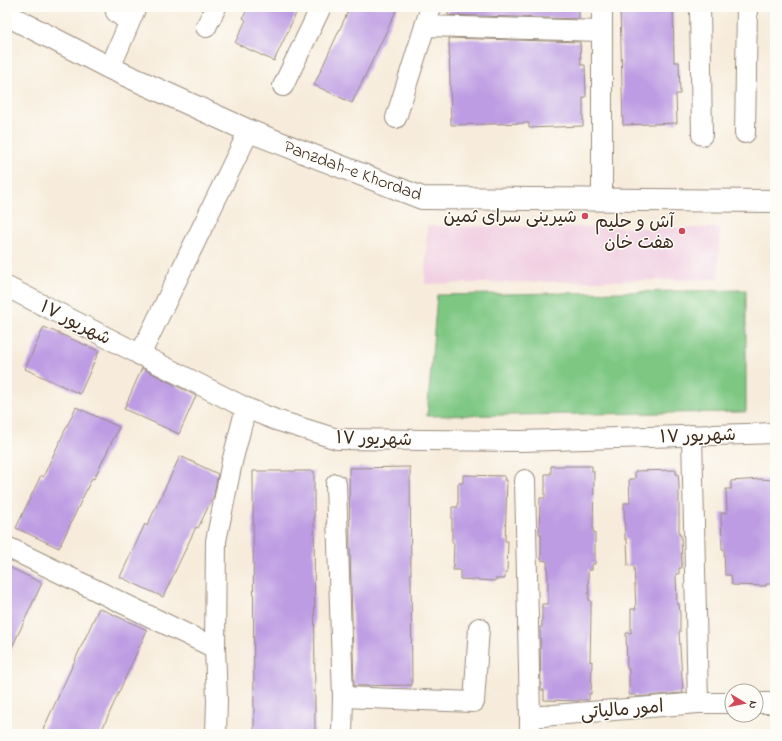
<svg xmlns="http://www.w3.org/2000/svg" width="782" height="741" viewBox="0 0 782 741" font-family="'Indie Flower','Playpen Sans Arabic',sans-serif">
	<style>
		.built { fill: #f1d0e2 }
		.green { fill: #7ec783; stroke: #5c7850 }
		.building { fill: #bd9ce3 }
		.lines { fill: none; stroke-linecap: round; stroke-linejoin: round }
		.minor-casing { stroke: #998b7c; stroke-width: 22 }
		.major-casing { stroke: #998b7c; stroke-width: 24 }
		.minor { stroke: #fff; stroke-width: 20 }
		.major { stroke: #fff; stroke-width: 22 }
		.poi-dot { fill: #d1495b; stroke: #fdfcf7; stroke-width: 1.5 }
		.labels { text-anchor: middle; stroke-width: 3; stroke-linejoin: round; paint-order: stroke }
		.street-label { font-size: 18px; fill: #3b2a1e; stroke: #fdfcf7 }
		.poi-label { font-size: 18px; fill: #3b2a1e; stroke: #fdfcf7; text-anchor: end }
	</style>
	<rect width="100%" height="100%" fill="#fdfcf7"/>
	<filter id="ink" filterUnits="userSpaceOnUse"><feTurbulence type="fractalNoise" baseFrequency=".025" numOctaves="2"/><feDisplacementMap in="SourceGraphic" scale="8" xChannelSelector="R" yChannelSelector="G"/><feConvolveMatrix kernelMatrix="1 2 1 2 8 2 1 2 1" color-interpolation-filters="sRGB"/></filter>
	<filter id="wash" filterUnits="userSpaceOnUse"><feTurbulence type="fractalNoise" baseFrequency=".012" numOctaves="4" result="noise"/><feDisplacementMap in="SourceGraphic" scale="16" xChannelSelector="R" yChannelSelector="G"/><feGaussianBlur stdDeviation="0.9" result="paint"/><feColorMatrix in="noise" values="0 0 0 0 0 0 0 0 0 0 0 0 0 0 0 0 0 1.4 0 .05"/><feComposite in="paint" operator="in"/></filter>
	<g filter="url(#wash)">
		<rect width="100%" height="100%" fill="#f7ecdb"/>
		<path class="built" d="M427 226 720 228 718 279 425 284Z"/>
		<path class="green" d="M746 290V412L427 416 437 295Z"/>
		<g id="blocks">
			<g class="building">
				<path d="M248 7H299L274 61 235 43 246 20 243 18Z"/>
				<path d="M350 7H398L352 103 314 85Z"/>
				<path d="M448 7H579V19L448 15Z"/>
				<path d="M620 7H673L674 62H679L680 94H676L677 123 623 125Z"/>
				<path d="M449 38 580 42 581 65H585L586 97 583 98V126L529 128V123L451 125Z"/>
				<path d="M44 327 99 351 80 394 25 369Z"/>
				<path d="M142 368 196 396 179 434 124 409Z"/>
				<path d="M76 407 119 427 94 479 92 478 59 548 16 528 41 475 43 477Z"/>
				<path d="M180 456 218 474 214 495 198 528 196 527 163 597 120 577 145 524 147 526Z"/>
				<path d="M551 466H592V471H594L593 532H595V564H592V570H588L589 600 591 601V614L590 662 592 661 591 694H589V700H579V701L544 700V690H541L540 627H542V604H548V583L547 561 541 560V534H539L540 498H545V474H551Z"/>
				<path d="M410 467 412 685 354 686 350 550 349 468Z"/>
				<path d="M676 470V474H678L679 485V535H681L682 568H679V574H676L677 604H679L680 614V632H679L683 693 636 697V695H629V669H627L626 633H631V609H636L634 565 628 566 627 539H625L624 503H630L629 479H635V471Z"/>
				<path d="M253 471H314L315 734H254Z"/>
				<path d="M463 475 505 476 504 480H507L505 541H508L507 573H505V579H495V581L460 579V570H453L454 543H452V507H458V483H463Z"/>
				<path d="M760 479 773 480V484H775V584H766V586L732 585 731 575H725L724 549H722L721 513H727L726 489H731V481Z"/>
				<path d="M7 566 42 583 7 658Z"/>
				<path d="M99 608 147 630 100 734H41Z"/>
			</g>
		</g>
	</g>
	<g filter="url(#ink)">
		<use href="#blocks" fill-opacity="0" stroke="#998b7c" stroke-width="1"/>
		<g class="lines">
			<defs>
				<g id="minor">
					<path d="M118 7 116 12 129 22"/>
					<path d="M700 7 702 135"/>
					<path d="M425 26 602 31"/>
					<path d="M206 27 216 7"/>
					<path d="M110 68 136 7"/>
					<path d="M283 86 321 7"/>
					<path d="M396 118 431 7"/>
					<path d="M745 133 747 7"/>
					<path d="M602 199V7"/>
					<path d="M7 287 246 408 276 420 337 439 521 441 775 433"/>
					<path d="M140 355 249 131"/>
					<path d="M692 435 698 703"/>
					<path d="M525 480 530 717"/>
					<path d="M336 484 343 697 342 734"/>
					<path d="M7 547 215 648"/>
					<path d="M343 697 474 702 479 628"/>
					<path d="M756 703H775"/>
					<path d="M216 734 217 700 215 648 216 541 232 462 246 408"/>
					<path d="M530 734V717L698 703H732"/>
				</g>
				<path id="major" d="M7 15 110 68 249 131 422 198 775 201"/>
			</defs>
			<use href="#minor" class="minor-casing"/>
			<use href="#major" class="major-casing"/>
			<use href="#minor" class="minor"/>
			<use href="#major" class="major"/>
		</g>
	</g>
	<g class="poi-dot">
		<circle cx="585" cy="216" r="4"/>
		<circle cx="682" cy="231" r="4"/>
	</g>
	<g class="labels">
		<g class="street-label">
			<text transform="translate(353 170) rotate(20)" y="6">Panzdah-e Khordad</text>
			<text transform="translate(76 322) rotate(27)" y="6">۱۷ شهریور</text>
			<text transform="translate(698 435) rotate(-2)" y="6">۱۷ شهریور</text>
			<text transform="translate(374 438) rotate(2)" y="6">۱۷ شهریور</text>
			<text transform="translate(622 709) rotate(-5)" y="6">امور مالیاتی</text>
		</g>
		<g class="poi-label">
			<text x="577" y="222">شیرینی سرای ثمین</text>
			<text x="674" y="227">آش و حلیم<tspan x="674" dy="21">هفت خان</tspan></text>
		</g>
	</g>
	<rect width="782" height="741" fill="none" stroke="#fdfcf7" stroke-width="24"/>
	<g transform="translate(744 703) rotate(100)"><circle r="19" fill="#fdfcf7" stroke="#afa8a0"/>
	<path d="M0-3L7 15L0 10L-7 15Z" fill="#d1495b"/>
	<text y="-6" font-size="11" font-weight="bold" text-anchor="middle" fill="#3b2a1e">N</text>
	</g>
</svg>
